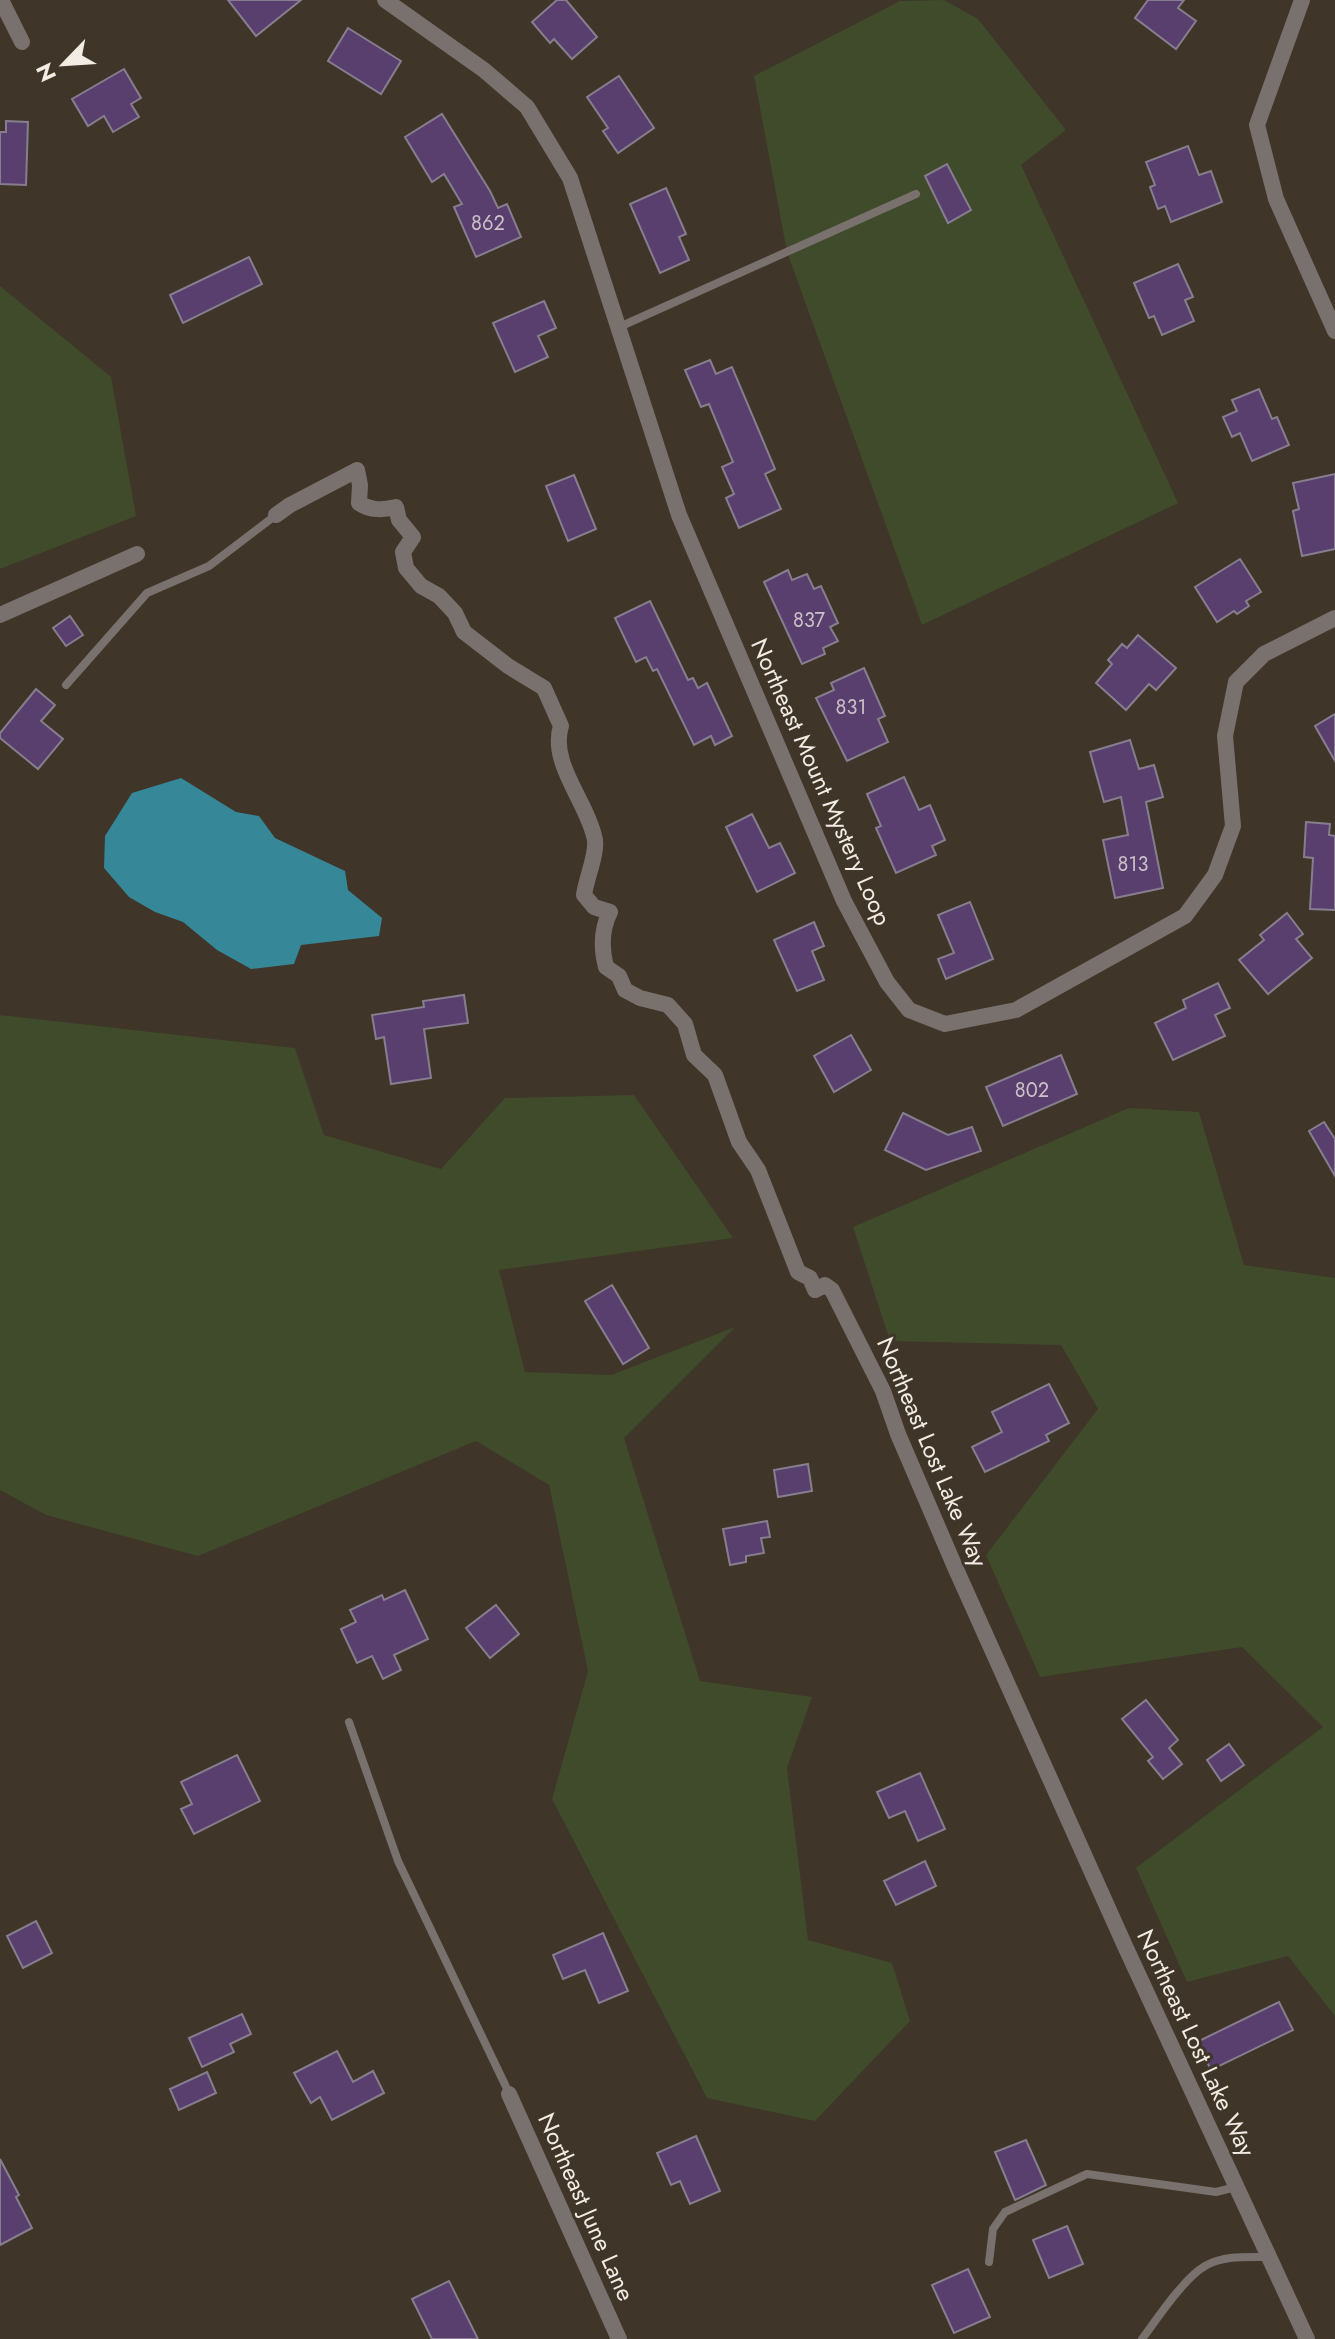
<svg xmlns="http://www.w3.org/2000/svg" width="1335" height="2339" viewBox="0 0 1335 2339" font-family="Jost,sans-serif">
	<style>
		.green { fill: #3f4b2b }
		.water { fill: #368798 }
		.building { fill: #583f6e; stroke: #867e8e; stroke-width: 2 }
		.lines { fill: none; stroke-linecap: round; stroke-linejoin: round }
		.service { stroke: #79716d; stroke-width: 8 }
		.minor { stroke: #79716d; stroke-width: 16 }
		.labels { text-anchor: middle; stroke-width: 6; stroke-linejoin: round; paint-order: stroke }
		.number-label { font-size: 20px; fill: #ccc1c6 }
		.street-label { font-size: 24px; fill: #f2ece4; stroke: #3f3528 }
	</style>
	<rect width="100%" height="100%" fill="#3f3528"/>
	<g class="green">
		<path d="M944 0 978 19 1066 130 1021 165 1178 503 922 625 787 252 754 76 900 1Z"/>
		<path d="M0 286 111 377 136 516 0 569Z"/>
		<path d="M0 1015 295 1048 324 1135 441 1169 505 1098 634 1095 733 1238 499 1270 525 1372 611 1375 735 1327 624 1438 700 1681 812 1697 787 1768 808 1940 892 1963 910 2021 815 2121 707 2098 552 1799 588 1671 549 1485 476 1441 198 1556 46 1515 0 1490Z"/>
		<path d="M1129 1108 1199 1112 1244 1265 1335 1278V2016L1288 1956 1187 1982 1136 1868 1323 1727 1242 1647 1040 1677 986 1555 1098 1409 1061 1345 890 1341 853 1227Z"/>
	</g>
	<path class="water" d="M181 778 236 812 259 816 275 838 345 871 348 890 382 918 379 936 301 945 294 964 251 969 217 950 183 922 155 912 129 897 104 868 105 836 132 793Z"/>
	<g class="building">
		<path d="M228 0H301L256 36Z"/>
		<path d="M557 0H566L597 37 572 59 554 39 550 43 532 22Z"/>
		<path d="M1148 0H1184L1178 8 1196 21 1176 49 1135 18Z"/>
		<path d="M348 28 401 61 381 94 328 61Z"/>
		<path d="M124 69 141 98 131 104 139 117 113 132 104 116 88 126 72 99Z"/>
		<path d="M619 76 654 128 618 153 603 131 608 128 587 97Z"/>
		<path d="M442 114 490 191 498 208 507 204 521 237 476 257 454 207 462 204 444 174 432 182 405 137Z"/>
		<path d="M6 121 28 122 26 185 0 184V132H6Z"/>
		<path d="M1188 146 1199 175 1211 171 1222 202 1171 222 1165 206 1158 209 1150 187 1155 185 1146 162Z"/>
		<path d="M947 164 971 210 948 223 925 176Z"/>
		<path d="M666 188 686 234 679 237 689 260 660 273 630 204Z"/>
		<path d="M249 257 262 284 183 323 170 295Z"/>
		<path d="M1178 264 1193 297 1185 300 1194 321 1162 335 1154 316 1149 318 1134 283Z"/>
		<path d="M544 301 556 328 538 336 548 357 515 372 493 323Z"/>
		<path d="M710 360 716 374 732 367 775 469 765 474 781 509 739 528 726 498 734 494 722 467 733 462 709 404 701 407 685 370Z"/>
		<path d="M1259 389 1272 419 1277 417 1289 445 1252 461 1240 433 1232 437 1223 417 1237 411 1232 400Z"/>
		<path d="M1335 474V549L1302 556 1293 511 1299 509 1293 483Z"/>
		<path d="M574 475 596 529 568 541 546 486Z"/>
		<path d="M1240 559 1261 592 1246 601 1249 606 1237 614 1234 611 1217 622 1195 587Z"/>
		<path d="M788 570 792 580 807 574 814 589 821 586 838 623 830 627 838 641 823 648 825 654 802 664 764 582Z"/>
		<path d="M650 601 688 680 693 678 698 688 707 683 732 736 715 745 711 736 694 745 657 669 653 671 646 657 636 662 615 618Z"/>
		<path d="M70 616 83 635 66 646 53 628Z"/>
		<path d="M1138 635 1176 668 1156 690 1149 684 1126 710 1096 683 1112 664 1108 660 1122 644 1127 648Z"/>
		<path d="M864 668 885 716 878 719 888 742 847 761 816 698 834 690 831 683Z"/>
		<path d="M36 689 55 705 41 721 63 739 38 769 0 738V733Z"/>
		<path d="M1335 714V761L1315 726Z"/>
		<path d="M1130 740 1139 769 1154 765 1163 797 1146 802 1163 888 1115 898 1103 840 1128 835 1121 797 1104 802 1090 752Z"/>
		<path d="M904 777 919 810 930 805 945 840 932 846 936 855 896 873 876 828 881 826 867 794Z"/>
		<path d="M752 814 769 848 780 843 795 873 757 892 726 827Z"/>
		<path d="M1306 822 1330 824 1329 835 1335 836V910L1310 909 1313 858 1304 857Z"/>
		<path d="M970 902 993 959 946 979 938 959 954 953 938 915Z"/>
		<path d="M1287 913 1303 934 1296 939 1312 958 1268 994 1239 960 1264 940 1260 935Z"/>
		<path d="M814 922 824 946 812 951 824 980 797 991 774 940Z"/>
		<path d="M1218 983 1230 1008 1215 1015 1225 1036 1173 1060 1155 1023 1186 1008 1183 1000Z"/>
		<path d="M464 995 468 1023 424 1029 431 1078 391 1084 384 1037 376 1039 372 1015 424 1007 423 1001Z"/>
		<path d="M851 1035 871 1070 834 1092 814 1056Z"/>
		<path d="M1061 1055 1077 1094 1003 1126 986 1087Z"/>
		<path d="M903 1113 948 1135 972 1127 981 1151 926 1170 885 1150Z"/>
		<path d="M1324 1122 1335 1139V1176L1309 1131Z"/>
		<path d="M612 1285 649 1348 623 1364 585 1301Z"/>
		<path d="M1049 1384 1069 1423 1046 1435 1049 1441 985 1472 972 1447 1002 1432 992 1412Z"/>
		<path d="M808 1464 812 1491 778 1497 774 1470Z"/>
		<path d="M767 1521 770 1537 761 1538 764 1553 746 1556V1562L730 1565 723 1529Z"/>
		<path d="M405 1590 428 1639 394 1655 401 1670 383 1679 372 1656 357 1663 341 1629 356 1622 350 1610 382 1595 384 1600Z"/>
		<path d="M496 1605 519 1634 490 1658 466 1628Z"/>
		<path d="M1146 1700 1178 1740 1169 1748 1182 1764 1163 1779 1148 1761 1153 1757 1122 1719Z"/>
		<path d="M1229 1744 1244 1765 1221 1781 1207 1760Z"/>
		<path d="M237 1755 260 1801 194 1834 181 1809 192 1804 181 1782Z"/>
		<path d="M920 1773 945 1829 918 1841 905 1811 889 1818 877 1792Z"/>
		<path d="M925 1861 936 1886 896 1905 884 1881Z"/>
		<path d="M36 1921 52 1953 23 1968 7 1936Z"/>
		<path d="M603 1933 628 1991 599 2003 585 1970 563 1979 553 1955Z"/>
		<path d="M1279 2002 1293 2030 1211 2070 1197 2042Z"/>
		<path d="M242 2014 251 2034 230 2044 234 2052 202 2067 189 2038Z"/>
		<path d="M337 2051 353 2082 373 2071 384 2093 332 2120 320 2097 311 2103 294 2073Z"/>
		<path d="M207 2072 216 2093 179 2110 170 2089Z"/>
		<path d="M696 2136 720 2191 690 2204 680 2181 671 2185 657 2153Z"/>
		<path d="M1026 2140 1046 2185 1015 2200 995 2152Z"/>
		<path d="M0 2159 19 2195 16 2197 32 2228 0 2245Z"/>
		<path d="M1067 2226 1083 2264 1049 2278 1033 2240Z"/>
		<path d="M968 2269 990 2317 954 2333 932 2285Z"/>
		<path d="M449 2281 478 2339H432L412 2299Z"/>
	</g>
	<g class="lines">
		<g class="service">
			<path d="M617 328 916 194"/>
			<path d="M66 685 147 593 209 566 276 515"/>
			<path d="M349 1722 398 1861 509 2093"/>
			<path d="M989 2262 993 2229 1005 2212 1087 2174 1216 2192 1236 2187"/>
			<path d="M1142 2339C1157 2319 1184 2278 1205 2266 1224 2255 1248 2257 1269 2257"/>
		</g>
		<g class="minor">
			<path d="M1 0 22 42"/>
			<path d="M385 0 484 70 527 107 570 178 679 515 844 901 887 982 909 1010 945 1024 1016 1010 1185 916 1215 875 1233 826 1225 736 1236 682 1264 654 1335 618"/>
			<path d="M1302 0 1257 125 1276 199 1335 331"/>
			<path d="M276 515 290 505 357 470 360 485 359 503C371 511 383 510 396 507L399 520 413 537 403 552 406 568 421 586 439 596 455 613 464 632 508 666 544 688 561 726C549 763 588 803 595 840 597 855 586 879 584 895L594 907 610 912C601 930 601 948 606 967L619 976 625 990 640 998 668 1005 685 1024 694 1055 715 1075 739 1142 758 1170 798 1272 810 1278 815 1290 825 1285 832 1290 883 1391 898 1434 955 1567 1125 1946 1307 2339"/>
			<path d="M0 615 137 554"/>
			<path d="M509 2094 619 2339"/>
		</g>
	</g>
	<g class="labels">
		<g class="number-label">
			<text x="488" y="230">862</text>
			<text x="809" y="627">837</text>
			<text x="851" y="714">831</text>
			<text x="1133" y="871">813</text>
			<text x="1032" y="1097">802</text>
		</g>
		<g class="street-label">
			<text transform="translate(821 782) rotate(66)" y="8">Northeast Mount Mystery Loop</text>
			<text transform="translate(932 1452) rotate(67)" y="8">Northeast Lost Lake Way</text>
			<text transform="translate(1196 2043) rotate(65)" y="8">Northeast Lost Lake Way</text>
			<text transform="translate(586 2207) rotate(66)" y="8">Northeast June Lane</text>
		</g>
	</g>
	<g transform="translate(64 64) rotate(245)" stroke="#3f3528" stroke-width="6" paint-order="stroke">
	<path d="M0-6L14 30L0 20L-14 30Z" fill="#f2ece4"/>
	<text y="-12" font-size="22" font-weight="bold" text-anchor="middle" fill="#f2ece4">N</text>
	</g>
</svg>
